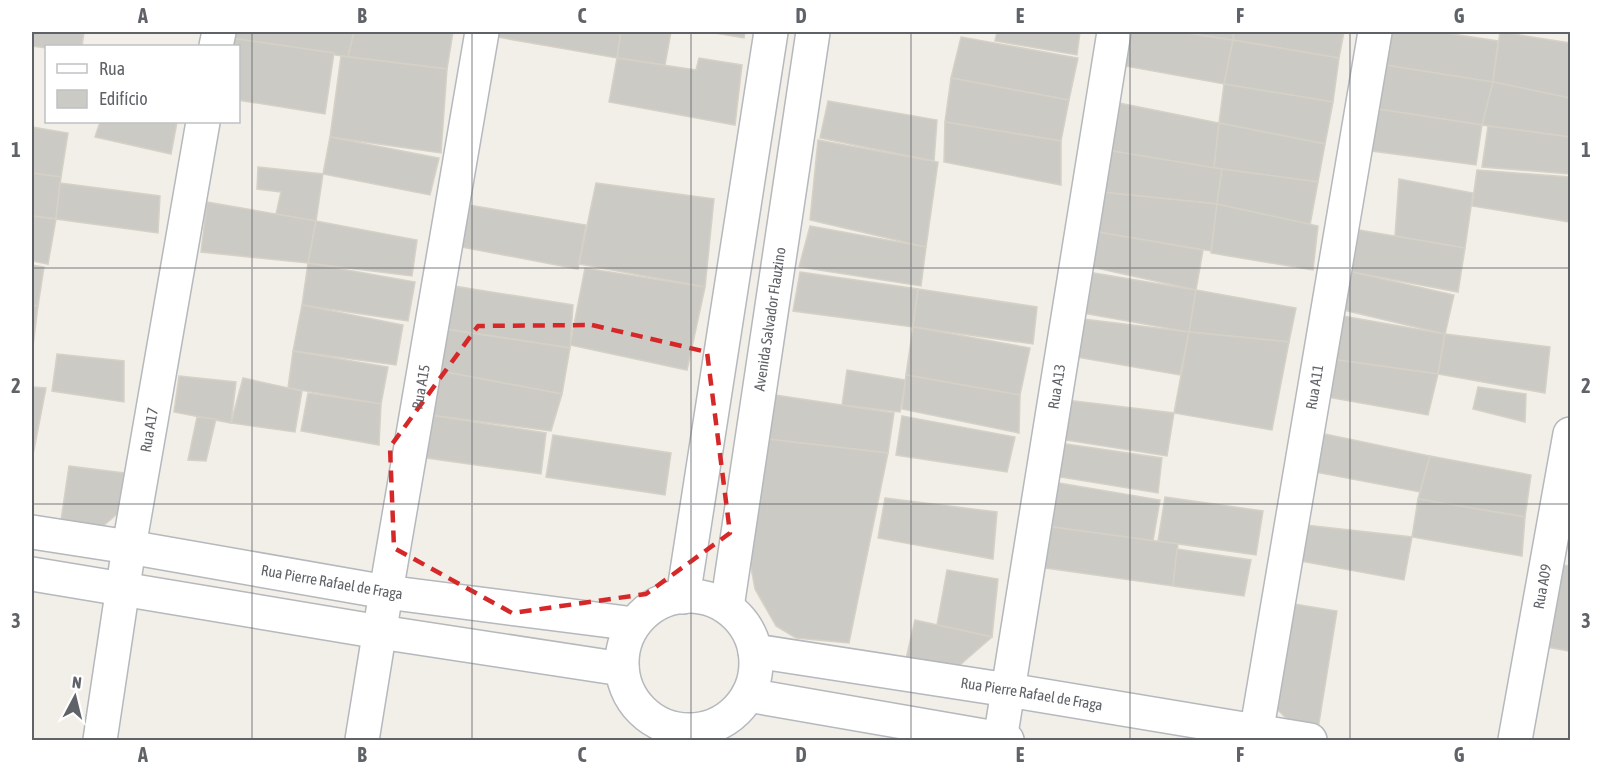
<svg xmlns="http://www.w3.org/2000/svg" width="1602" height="772" viewBox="0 0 1602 772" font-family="'Asap Condensed',sans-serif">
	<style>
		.building { fill: #cccac5; stroke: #d6d1c6; stroke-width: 1.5 }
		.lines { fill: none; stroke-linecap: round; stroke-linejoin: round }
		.minor-casing { stroke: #b5b8bc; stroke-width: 36 }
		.minor { stroke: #fff; stroke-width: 33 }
		.marked { fill: none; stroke: #d62828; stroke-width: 4.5; stroke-dasharray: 12 8; stroke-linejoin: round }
		.grid { fill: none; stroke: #5f6368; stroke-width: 1.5; stroke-opacity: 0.55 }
		.labels { text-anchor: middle; stroke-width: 4.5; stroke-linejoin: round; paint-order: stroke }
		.street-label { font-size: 15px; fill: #5f6368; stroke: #fff }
		.neatline { fill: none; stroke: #5f6368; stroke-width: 2 }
		.grid-label { font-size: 20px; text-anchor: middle; font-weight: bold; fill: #5f6368 }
	</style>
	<rect width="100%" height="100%" fill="#f1efe8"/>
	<g class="building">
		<path d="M32 32H84L82 46H46V48L32 46Z"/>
		<path d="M233 32H354L348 57 231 38Z"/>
		<path d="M354 32H453L447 69 348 57Z"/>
		<path d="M498 32H621L617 58 497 37Z"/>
		<path d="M621 32H671L665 65 617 58Z"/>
		<path d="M709 32H745L744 38Z"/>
		<path d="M997 32H1080L1077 55 995 41Z"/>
		<path d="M1126 32H1181L1233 40 1224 84 1120 65Z"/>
		<path d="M1181 32H1234L1233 40Z"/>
		<path d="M1234 32H1344L1339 58 1233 40Z"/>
		<path d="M1390 32H1439L1498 41 1493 82 1385 65Z"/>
		<path d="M1500 32 1570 43V98L1493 82Z"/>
		<path d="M961 37 1078 58 1069 100 951 78Z"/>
		<path d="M231 38 334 53 325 114 238 100V46H229Z"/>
		<path d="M1233 40 1339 58 1333 102 1224 84Z"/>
		<path d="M341 56 447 69 441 153 330 137Z"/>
		<path d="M617 58 696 70 699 58 742 65 735 125 609 102Z"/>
		<path d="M1385 65 1493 82 1482 125 1378 109Z"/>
		<path d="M951 78 1069 100 1061 141 945 122Z"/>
		<path d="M1493 82 1570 98V137L1482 125Z"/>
		<path d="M1224 84 1333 102 1325 144 1219 123Z"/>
		<path d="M828 101 937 120 934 161 820 138Z"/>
		<path d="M1114 102 1219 123 1214 168 1106 150Z"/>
		<path d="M1378 109 1482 125 1476 165 1372 151Z"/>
		<path d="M100 122H177L171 154 95 137Z"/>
		<path d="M945 122 1061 141V185L944 162Z"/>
		<path d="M1219 123 1325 144 1318 182 1214 168Z"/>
		<path d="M1488 126 1570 137V174L1482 167Z"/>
		<path d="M32 127 68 133 61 177 32 173Z"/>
		<path d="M330 137 439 158 430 195 323 174Z"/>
		<path d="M818 140 938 162 926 247 810 220Z"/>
		<path d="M1106 150 1222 169 1217 204 1101 192Z"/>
		<path d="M258 167 323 174 316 221 276 214 281 192 257 189Z"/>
		<path d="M1222 169 1318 182 1310 225 1217 204Z"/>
		<path d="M1477 170 1570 177V222L1472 206Z"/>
		<path d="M32 173 61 177 56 219 32 216Z"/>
		<path d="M1399 179 1473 193 1465 248 1395 236Z"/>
		<path d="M60 183 160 196 158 233 56 219Z"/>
		<path d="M596 183 714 199 705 287 579 264Z"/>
		<path d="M1101 192 1217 204 1211 251 1092 231Z"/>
		<path d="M207 202 316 221 308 263 201 252Z"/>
		<path d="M1217 204 1318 226 1313 270 1211 253Z"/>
		<path d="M469 205 586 225 578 269 461 247Z"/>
		<path d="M32 216 56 219 48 264 32 261Z"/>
		<path d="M316 221 417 240 412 276 308 263Z"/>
		<path d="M810 226 926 247 921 286 799 267Z"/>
		<path d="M1359 230 1465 248 1458 292 1352 272Z"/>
		<path d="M1092 231 1203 250 1196 290 1087 266Z"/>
		<path d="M308 263 415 282 408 321 302 305Z"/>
		<path d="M32 265 44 267 38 306 32 305Z"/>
		<path d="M585 268 705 287 687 370 570 345Z"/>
		<path d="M800 272 918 289 913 327 793 311Z"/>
		<path d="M1088 272 1196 290 1189 332 1082 313Z"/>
		<path d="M1352 272 1454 295 1445 334 1343 310Z"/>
		<path d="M454 286 573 305 570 348 445 329Z"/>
		<path d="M918 289 1037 307 1033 344 913 327Z"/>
		<path d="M1196 290 1296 308 1289 342 1189 332Z"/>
		<path d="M32 305 38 306 33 346H32Z"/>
		<path d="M302 305 403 325 396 365 293 351Z"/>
		<path d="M1343 316 1445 334 1438 374 1330 359Z"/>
		<path d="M1083 319 1189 332 1180 375 1076 357Z"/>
		<path d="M913 327 1030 348 1020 395 906 375Z"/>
		<path d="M445 329 570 348 562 394 440 371Z"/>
		<path d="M1189 332 1289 342 1272 430 1174 413Z"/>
		<path d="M1445 334 1550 347 1545 393 1438 374Z"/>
		<path d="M293 351 388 367 381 404 288 388Z"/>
		<path d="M57 354 124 361V402L52 391Z"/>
		<path d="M1330 359 1438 374 1428 415 1321 396Z"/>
		<path d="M847 370 906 380 900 412 842 405Z"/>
		<path d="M440 371 562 394 551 431 430 415Z"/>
		<path d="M906 375 1020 395 1019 433 902 409Z"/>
		<path d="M179 376 236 382 231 423 174 412Z"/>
		<path d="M243 378 302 391 295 432 231 423Z"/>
		<path d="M32 387 46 388 32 460Z"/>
		<path d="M1478 387 1526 394 1525 422 1473 409Z"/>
		<path d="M308 393 381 404 379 445 301 431Z"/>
		<path d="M775 395 894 413 888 453 767 439Z"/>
		<path d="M1066 400 1174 413 1167 456 1059 439Z"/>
		<path d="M430 415 546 433 541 474 420 457Z"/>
		<path d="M902 416 1015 437 1007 472 896 455Z"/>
		<path d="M197 417 216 419 206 461 188 460Z"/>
		<path d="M1320 433 1430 456 1420 492 1315 472Z"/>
		<path d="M553 435 671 453 665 495 546 477Z"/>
		<path d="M767 439 888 453 849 643 796 638 776 626 755 589 748 551Z"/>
		<path d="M1059 443 1162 458 1158 493 1054 476Z"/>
		<path d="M1430 456 1531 475 1525 517 1418 499Z"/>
		<path d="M69 466 124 473 118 513 95 533 60 527Z"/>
		<path d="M1053 482 1160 500 1153 541 1045 526Z"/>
		<path d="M1165 497 1263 511 1256 555 1158 541Z"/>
		<path d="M885 498 997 512 993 559 878 538Z"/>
		<path d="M1418 499 1525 517 1522 556 1412 537Z"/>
		<path d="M1305 525 1412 537 1404 580 1300 561Z"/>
		<path d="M1045 526 1178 544 1173 586 1039 567Z"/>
		<path d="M1177 549 1251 560 1244 596 1173 586Z"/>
		<path d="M1554 564 1570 566V651L1540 646Z"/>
		<path d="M947 570 998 579 992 637 937 625Z"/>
		<path d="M1294 604 1337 611 1318 729 1291 723 1276 708Z"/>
		<path d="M915 620 992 637 953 671 906 659Z"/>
	</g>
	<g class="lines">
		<defs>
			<g id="minor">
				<path d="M216 46 219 32"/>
				<path id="s1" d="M32 532 129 547 386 592 634 624"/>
				<path d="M32 574 380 632 622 669"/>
				<circle cx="689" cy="663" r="67"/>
				<path d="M683 597 771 32"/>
				<path id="s2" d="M727 607 813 32"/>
				<path id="s3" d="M755 651 1008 690 1310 740"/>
				<path d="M748 695 1007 740"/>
				<path id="s4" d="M100 740 129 547 203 122"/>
				<path id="s5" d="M362 740 386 592 482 32"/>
				<path id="s6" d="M1000 740 1114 32"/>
				<path id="s7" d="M1255 740 1375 32"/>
				<path id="s8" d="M1515 740 1570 434"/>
			</g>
		</defs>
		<use href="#minor" class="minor-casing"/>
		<use href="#minor" class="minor"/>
	</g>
	<path class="marked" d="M592 325 707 352 730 533 646 594 512 613 394 548 390 447 478 326Z"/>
	<path class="grid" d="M252 32V740M472 32V740M691 32V740M911 32V740M1130 32V740M1350 32V740M32 268H1570M32 504H1570"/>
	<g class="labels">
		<g class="street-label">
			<text dy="5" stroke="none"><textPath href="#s2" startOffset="291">Avenida Salvador Flauzino</textPath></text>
			<text dy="5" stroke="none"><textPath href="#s5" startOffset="358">Rua A15</textPath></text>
			<text dy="5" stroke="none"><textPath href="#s6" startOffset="358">Rua A13</textPath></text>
			<text dy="5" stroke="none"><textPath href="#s7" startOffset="358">Rua A11</textPath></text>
			<text dy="5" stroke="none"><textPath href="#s4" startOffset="314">Rua A17</textPath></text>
			<text dy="5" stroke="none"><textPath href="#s1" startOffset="304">Rua Pierre Rafael de Fraga</textPath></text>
			<text dy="5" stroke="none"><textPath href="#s8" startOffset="156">Rua A09</textPath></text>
			<text dy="5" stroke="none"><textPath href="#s3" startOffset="280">Rua Pierre Rafael de Fraga</textPath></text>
		</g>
	</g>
	<rect width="1602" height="772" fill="none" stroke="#ffffff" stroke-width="66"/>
	<rect x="45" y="45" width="195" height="78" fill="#ffffff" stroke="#bfc1c3" stroke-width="1.5"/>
	<rect x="57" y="64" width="30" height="9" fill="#ffffff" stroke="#bfc1c3" stroke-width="1.5"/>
	<text x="99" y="75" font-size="18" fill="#5f6368">Rua</text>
	<rect x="57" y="90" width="30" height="18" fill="#cccac5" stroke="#bfc1c3" stroke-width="1.5"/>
	<text x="99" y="105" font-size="18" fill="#5f6368">Edifício</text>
	<g transform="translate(75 697) rotate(7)" stroke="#ffffff" stroke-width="4.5" paint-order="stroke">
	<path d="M0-4.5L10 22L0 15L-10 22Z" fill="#5f6368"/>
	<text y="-9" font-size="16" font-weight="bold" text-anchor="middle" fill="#5f6368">N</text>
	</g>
	<rect x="33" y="33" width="1536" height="706" class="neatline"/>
	<g class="grid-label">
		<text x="143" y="23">A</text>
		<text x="362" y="23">B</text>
		<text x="582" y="23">C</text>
		<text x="801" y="23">D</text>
		<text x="1020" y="23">E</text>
		<text x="1240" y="23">F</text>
		<text x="1459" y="23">G</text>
		<text x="16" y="157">1</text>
		<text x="1586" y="157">1</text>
		<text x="16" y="393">2</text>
		<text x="1586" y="393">2</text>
		<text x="16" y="628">3</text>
		<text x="1586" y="628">3</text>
		<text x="143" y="762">A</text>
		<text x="362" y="762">B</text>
		<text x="582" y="762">C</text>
		<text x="801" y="762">D</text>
		<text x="1020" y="762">E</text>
		<text x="1240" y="762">F</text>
		<text x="1459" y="762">G</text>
	</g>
</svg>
